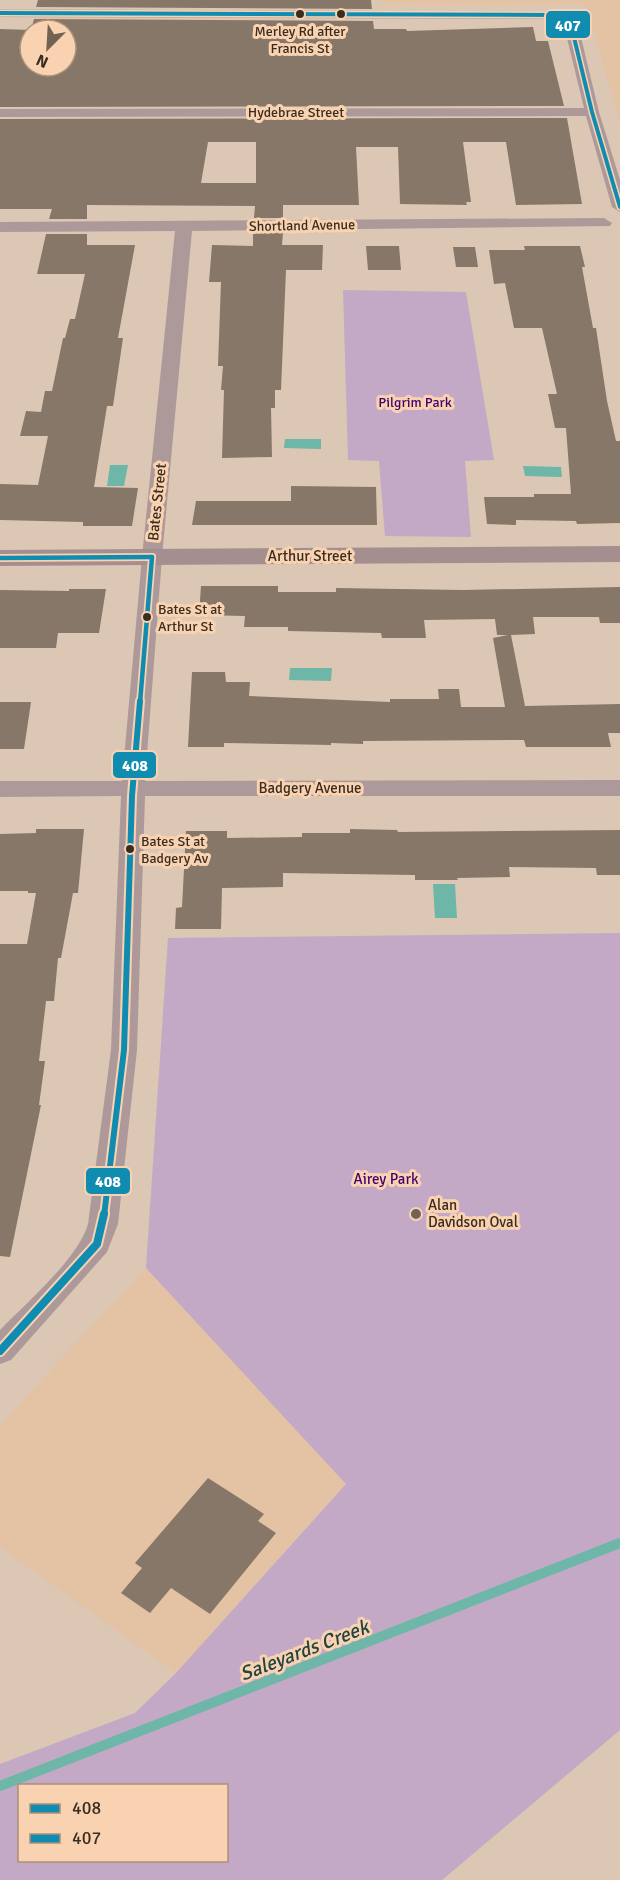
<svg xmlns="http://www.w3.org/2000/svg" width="620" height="1880" viewBox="0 0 620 1880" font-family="Signika,sans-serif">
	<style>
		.built { fill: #e3c3a4 }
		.green { fill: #c3a9c6; fill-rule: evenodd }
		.water { fill: #6eb6a7 }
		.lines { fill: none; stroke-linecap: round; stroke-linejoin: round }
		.stream { stroke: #6eb6a7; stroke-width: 10 }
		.building { fill: #867768; fill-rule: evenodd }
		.street { fill: #ae999a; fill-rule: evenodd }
		.secondary { fill: #a58e90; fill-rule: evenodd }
		.bus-1-far2-casing { stroke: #f9d3b1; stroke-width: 8 }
		.bus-1-far1-casing { stroke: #f9d3b1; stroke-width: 10 }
		.bus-1-casing { stroke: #f9d3b1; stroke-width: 12 }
		.bus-2-casing { stroke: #f9d3b1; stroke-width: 7 }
		.bus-1-far2 { stroke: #118cb1; stroke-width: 4.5 }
		.bus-1-far1 { stroke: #118cb1; stroke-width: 6 }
		.bus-1 { stroke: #118cb1; stroke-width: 8 }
		.bus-2 { stroke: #118cb1; stroke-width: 4 }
		.bus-dot { fill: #3a2c1f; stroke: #f9d3b1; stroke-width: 2 }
		.poi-dot { fill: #726253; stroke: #f9d3b1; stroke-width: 2 }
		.labels { text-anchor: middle; stroke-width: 6; stroke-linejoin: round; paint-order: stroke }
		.bus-label { font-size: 14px; fill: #3a2c1f; stroke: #f9d3b1; text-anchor: start }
		.far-street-label { font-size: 14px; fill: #3a2c1f; stroke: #f9d3b1 }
		.far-park-label { font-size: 14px; fill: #43016d; stroke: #f9d3b1 }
		.street-label { font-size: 15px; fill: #3a2c1f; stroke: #f9d3b1 }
		.park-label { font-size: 15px; fill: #43016d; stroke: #f9d3b1 }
		.poi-label { font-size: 15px; fill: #3a2c1f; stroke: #f9d3b1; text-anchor: start }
		.near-water-label { font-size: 20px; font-style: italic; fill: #234440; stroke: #f9d3b1 }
		.line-badge { stroke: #f9d3b1; stroke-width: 2 }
		.badge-label { font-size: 16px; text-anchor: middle; font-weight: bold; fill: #fff }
	</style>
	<rect width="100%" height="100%" fill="#dbc7b4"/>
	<g class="built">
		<path d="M382 0H620V124L586 5H383Z"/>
		<path d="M146 1268 346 1483 176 1673 0 1547V1425Z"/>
	</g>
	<g class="green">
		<path d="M343 290 466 292 494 460 465 461 471 537 385 536 379 461 348 460Z"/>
		<path d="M620 933V1730L442 1880H0V1764L135 1713 176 1673 346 1484 146 1268 168 938ZM20 1786H226V1860H20Z"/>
	</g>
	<g class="water">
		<path d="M285 439H321V449L284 448Z"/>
		<path d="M110 465H128L124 486H107Z"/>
		<path d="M523 466 561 467 562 477 525 476Z"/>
		<path d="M290 668H332L331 681 289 680Z"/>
		<path d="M433 884H455L457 918H435Z"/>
	</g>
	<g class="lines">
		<path class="stream" d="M0 1786 620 1543"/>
	</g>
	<g class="building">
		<path d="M38 0H371L372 9 36 7Z"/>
		<path d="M34 19 373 21 374 29H406L407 31 533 27 536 41H548L564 106 0 107V29L31 30ZM30 30H66V66H30Z"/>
		<path d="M567 118 582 204 516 205 506 142H463L471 202H466L467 205 400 204 398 147H356L359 205H283V218H254L255 206 87 205V219H49L52 209H0V119ZM208 142H256V183H201Z"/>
		<path d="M283 232 282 245H323L322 270H286L281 390H275V408H271L272 457 222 458 224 390H221L223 366H218L221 282H209L212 245 253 246V233Z"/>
		<path d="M46 234H87V245H135L118 338H123L113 406H107L94 487 138 488 132 526H83V522L0 520V484L38 485 48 436H20L26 411 41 412 45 391H52L63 338H65L70 319H75L85 274H37Z"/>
		<path d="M366 246H399L401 270H368Z"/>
		<path d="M524 246H580L585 267H582L593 328H596L607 401 616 441H620V523L577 524 576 521 516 520V525L487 524 484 497H534V494H571L566 428H555L548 394H557L542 328H514L505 283 494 284 489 250H525Z"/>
		<path d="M453 247H475L478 267H456Z"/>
		<path d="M291 486 376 487 377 525H192L196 501H291Z"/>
		<path d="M201 586H278V592H336V588L463 590 620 587V623H600L599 617H533L535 634 511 635 525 706 620 704V733H608L611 747H526L524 740 363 741V744L331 743V745L224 743V747H188L192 672H225L226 682H250L249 696 390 702V699H439L438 689H459L461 707H505L493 638 508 635H497L495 619 424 620 426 638H382L381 633 288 631V627H244L245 616 199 615Z"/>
		<path d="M69 589H106L99 633H58L56 648H0V590L69 591Z"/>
		<path d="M0 702H31L24 749H0Z"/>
		<path d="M36 829H84L78 893H73L61 958H58L54 1001H46L39 1061H45L39 1105H41L10 1257 0 1256V944H27L36 893H28V891H0V834L36 833Z"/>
		<path d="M350 829 397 830 398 832 620 830V875H597L596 868 509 867 510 877 457 878 458 880H415V875L283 873V887L222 888 221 929H175L176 908 182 907 186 831H227V838L302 837V833H350Z"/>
		<path d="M208 1478 264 1514 258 1521 276 1533 210 1614 171 1588 150 1613 121 1593 142 1568 135 1563Z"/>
	</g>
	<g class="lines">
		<g class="street">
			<path d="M0 9 558 12 568 17 579 29 599 112 620 180V212L612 207 586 116 0 117V109L584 108 565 30 551 19 0 17Z"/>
			<path d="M604 218 612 223 610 226 192 231 162 557 145 781 620 780V796H145L137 1050 118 1224 107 1252 11 1360 0 1364V1330C26 1303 78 1259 88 1224L111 1050 121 796 0 797V781H122L142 557 175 231 0 232V222Z"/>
		</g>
		<path class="secondary" d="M620 546V562L0 566V550Z"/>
		<defs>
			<g id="bus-1-far2">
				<path d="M0 558 152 557"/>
				<path d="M140 703 152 557"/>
			</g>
			<path id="bus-1-far1" d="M104 1216 124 1050 132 796 140 701"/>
			<path id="bus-1" d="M0 1351 97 1244 104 1214"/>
			<path id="bus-2" d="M0 13 553 15 563 20 572 29 592 112 620 207"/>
		</defs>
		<use href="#bus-1-far2" class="bus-1-far2-casing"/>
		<use href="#bus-1-far1" class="bus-1-far1-casing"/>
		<use href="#bus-1" class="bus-1-casing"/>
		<use href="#bus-2" class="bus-2-casing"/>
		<use href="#bus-1-far2" class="bus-1-far2"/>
		<use href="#bus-1-far1" class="bus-1-far1"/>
		<use href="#bus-1" class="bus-1"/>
		<use href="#bus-2" class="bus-2"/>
	</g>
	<g class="bus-dot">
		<circle cx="300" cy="14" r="5"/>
		<circle cx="341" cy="14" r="5"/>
		<circle cx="147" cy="617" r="5"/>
		<circle cx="130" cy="849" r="5"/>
	</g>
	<circle class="poi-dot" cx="416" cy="1214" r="6"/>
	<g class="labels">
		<g class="bus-label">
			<text x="300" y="36" text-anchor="middle">Merley Rd after<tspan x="300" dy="17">Francis St</tspan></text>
			<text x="158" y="614">Bates St at<tspan x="158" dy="17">Arthur St</tspan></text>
			<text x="141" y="846">Bates St at<tspan x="141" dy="17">Badgery Av</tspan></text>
		</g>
		<g class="far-street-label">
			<text x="296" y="117">Hydebrae Street</text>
			<text transform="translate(302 225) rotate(-1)" y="5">Shortland Avenue</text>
		</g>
		<g class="far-park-label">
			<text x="415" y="407">Pilgrim Park</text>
		</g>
		<g class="street-label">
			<text transform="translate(157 502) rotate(-84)" y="5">Bates Street</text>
			<text x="310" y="561">Arthur Street</text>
			<text x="310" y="793">Badgery Avenue</text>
		</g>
		<g class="park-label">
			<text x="386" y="1184">Airey Park</text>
		</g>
		<g class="poi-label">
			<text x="428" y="1210">Alan<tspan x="428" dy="17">Davidson Oval</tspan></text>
		</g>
		<g class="near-water-label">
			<text transform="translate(304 1650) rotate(-21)" y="7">Saleyards Creek</text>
		</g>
	</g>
	<g class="line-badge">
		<rect x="545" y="10" width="46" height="29" rx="6" fill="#118cb1"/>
		<rect x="112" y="751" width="45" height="28" rx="6" fill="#118cb1"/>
		<rect x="85" y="1167" width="46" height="28" rx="6" fill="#118cb1"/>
	</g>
	<g class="badge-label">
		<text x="568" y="31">407</text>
		<text x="135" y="771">408</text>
		<text x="108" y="1187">408</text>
	</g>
	<rect x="18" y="1784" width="210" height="78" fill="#f9d3b1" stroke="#ad9077" stroke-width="1.5"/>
	<rect x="30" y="1804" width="30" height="9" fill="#118cb1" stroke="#ad9077" stroke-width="1.5"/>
	<text x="72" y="1814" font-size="18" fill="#3a2c1f">408</text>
	<rect x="30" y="1834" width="30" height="9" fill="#118cb1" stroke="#ad9077" stroke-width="1.5"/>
	<text x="72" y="1844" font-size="18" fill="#3a2c1f">407</text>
	<g transform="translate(48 48) rotate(204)"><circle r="28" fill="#f9d3b1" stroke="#ad9077" stroke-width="1.5"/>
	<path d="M0-4.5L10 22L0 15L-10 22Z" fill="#726253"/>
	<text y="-9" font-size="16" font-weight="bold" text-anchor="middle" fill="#3a2c1f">N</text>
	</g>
</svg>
